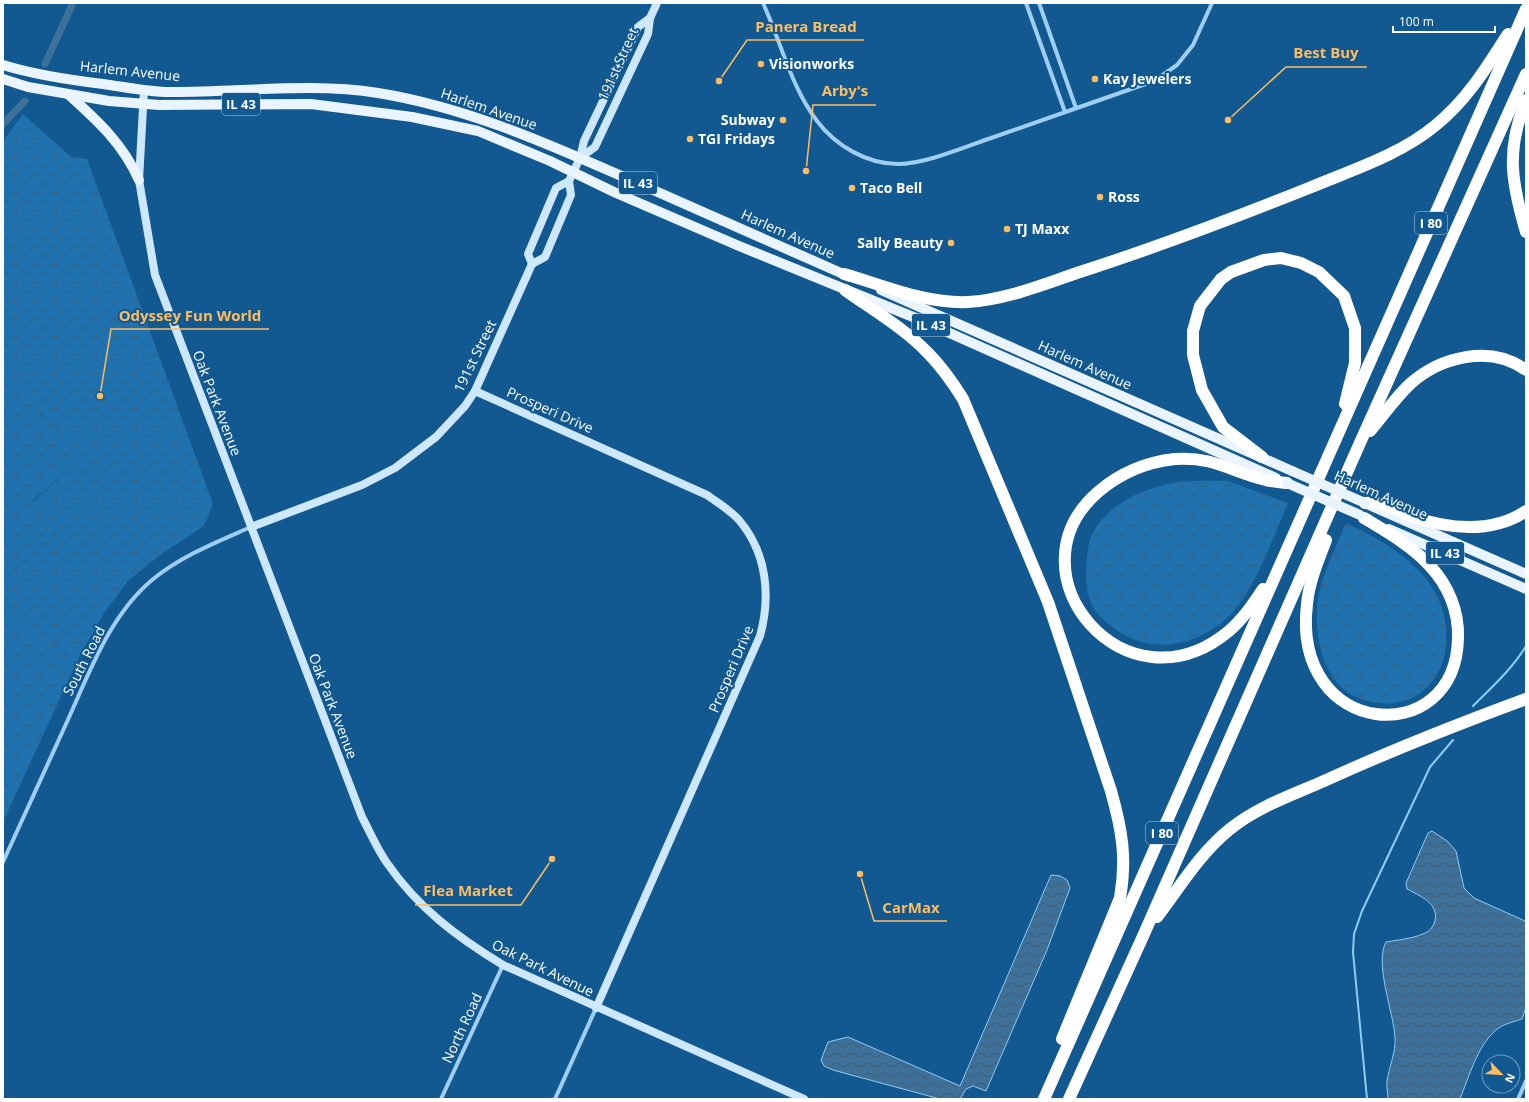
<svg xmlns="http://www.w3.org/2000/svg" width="1529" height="1102" viewBox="0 0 1529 1102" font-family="'Open Sans',sans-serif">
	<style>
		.grass { fill: url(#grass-tufts) }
		.park { fill: url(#park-crowns) }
		.water { fill: url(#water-waves); stroke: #8fccf6 }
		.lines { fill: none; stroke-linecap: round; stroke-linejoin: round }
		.stream { stroke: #8fccf6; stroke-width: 2 }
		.canal { stroke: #3e719a; stroke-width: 7 }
		.street { stroke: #9ecef2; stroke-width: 4 }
		.secondary { stroke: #cde7fc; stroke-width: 8 }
		.primary { stroke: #e9f4ff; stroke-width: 10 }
		.highway { stroke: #fff; stroke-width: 12 }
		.primary-bridge { stroke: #e9f4ff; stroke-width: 10 }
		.poi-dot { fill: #ffbd5f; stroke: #125991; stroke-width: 1.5 }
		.labels { text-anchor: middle; stroke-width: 4; stroke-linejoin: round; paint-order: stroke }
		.shield { fill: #125991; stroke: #b8cdde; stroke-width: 1 }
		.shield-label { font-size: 13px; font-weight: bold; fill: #fff }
		.street-label { font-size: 14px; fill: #fff; stroke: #125991 }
		.poi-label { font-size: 14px; font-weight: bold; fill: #fff; stroke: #125991; text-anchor: start }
		.leader { fill: none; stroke: #ffbd5f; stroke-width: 1.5 }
		.callout-dot { fill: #ffbd5f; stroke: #125991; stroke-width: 1.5 }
		.callout-label { font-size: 15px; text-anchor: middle; font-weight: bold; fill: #ffbd5f; stroke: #125991; stroke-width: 4; stroke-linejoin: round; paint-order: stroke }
	</style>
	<defs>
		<pattern id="grass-tufts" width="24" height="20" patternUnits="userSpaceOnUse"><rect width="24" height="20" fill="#2072af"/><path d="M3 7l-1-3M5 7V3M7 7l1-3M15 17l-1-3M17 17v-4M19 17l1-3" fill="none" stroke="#385d79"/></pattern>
		<pattern id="park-crowns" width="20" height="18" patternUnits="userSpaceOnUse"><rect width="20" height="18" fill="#2072af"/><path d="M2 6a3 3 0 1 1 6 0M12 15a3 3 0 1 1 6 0" fill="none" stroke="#385d79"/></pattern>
		<pattern id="water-waves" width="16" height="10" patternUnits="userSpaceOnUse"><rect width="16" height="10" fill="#3e719a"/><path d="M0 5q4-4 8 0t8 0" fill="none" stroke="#465b6b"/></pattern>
	</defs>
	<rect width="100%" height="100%" fill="#125991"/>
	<g class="grass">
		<path d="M3 367 81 459 31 502 55 532 3 580Z"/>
		<path d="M1228 481 1288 503C1273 536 1257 586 1232 613 1203 643 1160 655 1123 634 1113 628 1102 620 1095 610 1087 599 1086 582 1086 570 1087 559 1087 547 1091 537 1104 506 1143 488 1174 483 1192 480 1211 481 1228 481Z"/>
		<path d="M1348 524C1401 549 1456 585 1445 653 1442 670 1429 690 1412 698 1395 706 1377 705 1359 698 1321 684 1312 629 1319 593 1324 570 1336 548 1345 525Z"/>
		<path d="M3 612 78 659 3 822Z"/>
	</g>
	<path class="park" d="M23 114 71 157 87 159 213 504 204 526 160 555 128 581 104 613 78 659 3 612V580L55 532 31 503 81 459 3 367V141Z"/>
	<g class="water">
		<path d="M1432 831 1447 841 1456 851 1464 888 1474 898 1525 921 1526 923V1007L1522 1019C1513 1022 1503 1024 1496 1030 1477 1046 1469 1077 1460 1099H1388C1388 1093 1386 1086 1387 1081 1389 1067 1396 1052 1395 1038 1394 1013 1374 964 1386 942 1397 940 1411 939 1423 934 1429 932 1433 927 1435 921 1439 903 1420 896 1407 889L1406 883 1428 833Z"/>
		<path d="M1051 875 1060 876 1067 880 1070 888 1047 950 986 1091 973 1086 966 1089 960 1099H940L833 1070 824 1066 821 1060 828 1042 848 1037 960 1086Z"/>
	</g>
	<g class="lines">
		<g class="stream">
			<path d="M1473 706C1492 687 1512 669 1526 646"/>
			<path d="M1367 1099 1353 952 1354 934 1362 911 1430 767 1453 740"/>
		</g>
		<g class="canal">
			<path d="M45 64 73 3"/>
			<path d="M3 124 25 101"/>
		</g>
		<g class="street">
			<path d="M763 3C781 42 791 87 817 121 836 146 867 164 898 164 926 164 967 146 994 137 1047 118 1101 100 1154 81L1177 65 1193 45 1212 3"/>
			<path d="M1026 3 1065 112"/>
			<path d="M1039 3 1076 108"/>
			<path d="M3 862C24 816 45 770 66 724 89 674 109 616 152 580 181 556 217 542 251 527"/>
			<path d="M441 1099 503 965"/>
			<path d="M555 1099 596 1008"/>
			<path d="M1518 1099 1526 1081"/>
		</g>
		<g class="secondary">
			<path d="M144 90 139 180 155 275 362 817C370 832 377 849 387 863 418 908 457 937 503 965L804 1099"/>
			<path d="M580 158 595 147 648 34 650 18 657 3"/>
			<path d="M532 264 528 254 556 188 569 181 580 158 584 141 638 27 650 18"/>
			<path d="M475 391 707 495C718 503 730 510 739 520 767 553 771 596 760 636L596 1008"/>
			<path d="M251 527 362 485 395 468 436 437 465 406 475 391 532 264 545 257 571 195 569 181"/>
		</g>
		<g class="primary">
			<path d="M3 65C35 75 70 80 103 84 124 87 145 91 165 92 237 93 308 82 378 93 465 107 546 143 626 178 701 211 776 244 850 277"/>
			<path d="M3 79 28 87 109 101 159 105 311 104 412 117 478 131 550 161 616 193 739 246 918 319 1276 478"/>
			<path d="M69 95C98 121 123 144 139 180"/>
			<path d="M881 290 1292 471"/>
			<path d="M1369 505 1526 574"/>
			<path d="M1389 529 1526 589"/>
		</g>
		<g class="highway">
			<path d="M1526 100C1506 150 1511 181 1526 232"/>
			<path d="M844 274C883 285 926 304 968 302 1007 300 1046 283 1083 271 1160 246 1234 218 1309 188 1352 170 1400 155 1436 125 1467 100 1487 67 1508 34"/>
			<path d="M845 290C873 310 904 328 928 353 942 367 953 383 963 399L1048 602 1111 791C1122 830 1127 858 1120 898L1062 1039"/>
			<path d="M1370 431C1383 416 1395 398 1410 384 1440 357 1490 344 1526 370"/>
			<path d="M1262 457 1223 427 1202 390 1193 355V331L1200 306 1221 279 1231 272 1264 260 1281 258 1301 263 1319 272 1344 296 1355 328V363L1345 404"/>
			<path d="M1365 503C1382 501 1395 510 1411 516 1447 529 1492 534 1526 511"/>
			<path d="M1326 540C1318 561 1309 582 1307 604 1291 739 1456 751 1458 638 1459 611 1448 585 1430 566 1412 546 1387 532 1364 518"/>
			<path d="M1263 589C1253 604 1243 619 1229 631 1126 717 1005 573 1098 492 1120 473 1147 462 1175 459 1213 456 1232 472 1266 480 1272 482 1280 482 1287 483"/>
			<path d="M1157 917C1180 887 1199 854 1230 829 1257 807 1292 795 1324 781 1390 751 1458 724 1526 699"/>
			<path d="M1044 1099 1526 9"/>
			<path d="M1069 1099 1144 934 1359 445 1526 74"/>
		</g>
		<g class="primary-bridge">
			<path d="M1292 471 1365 503"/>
			<path d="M1287 483 1360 515"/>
		</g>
	</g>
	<g class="poi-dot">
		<circle cx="761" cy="64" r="4"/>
		<circle cx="1095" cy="79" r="4"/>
		<circle cx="783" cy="120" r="4"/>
		<circle cx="690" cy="139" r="4"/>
		<circle cx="852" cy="188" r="4"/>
		<circle cx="1100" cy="197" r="4"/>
		<circle cx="1007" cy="229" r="4"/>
		<circle cx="951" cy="243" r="4"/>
	</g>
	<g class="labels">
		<g class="shield">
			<rect x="222" y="93" width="38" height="22" rx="3"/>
			<rect x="619" y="172" width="38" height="22" rx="3"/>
			<rect x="1415" y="212" width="32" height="22" rx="3"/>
			<rect x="912" y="314" width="38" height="22" rx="3"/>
			<rect x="1426" y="542" width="38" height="22" rx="3"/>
			<rect x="1146" y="822" width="32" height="22" rx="3"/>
		</g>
		<g class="shield-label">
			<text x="241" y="109">IL 43</text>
			<text x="638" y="188">IL 43</text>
			<text x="1431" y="228">I 80</text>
			<text x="931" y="330">IL 43</text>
			<text x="1445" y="558">IL 43</text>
			<text x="1162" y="838">I 80</text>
		</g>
		<g class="street-label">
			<text transform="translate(618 64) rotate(-66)" y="5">191st Street</text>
			<text transform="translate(130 71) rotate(6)" y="5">Harlem Avenue</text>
			<text transform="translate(489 109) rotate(19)" y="5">Harlem Avenue</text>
			<text transform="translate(788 234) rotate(24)" y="5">Harlem Avenue</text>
			<text transform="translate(475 356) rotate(-64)" y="5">191st Street</text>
			<text transform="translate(1085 365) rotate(24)" y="5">Harlem Avenue</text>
			<text transform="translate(217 403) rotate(69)" y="5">Oak Park Avenue</text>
			<text transform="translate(550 410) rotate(24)" y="5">Prosperi Drive</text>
			<text transform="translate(1381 495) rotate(24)" y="5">Harlem Avenue</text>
			<text transform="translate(84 661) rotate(-63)" y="5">South Road</text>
			<text transform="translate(731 669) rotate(-67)" y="5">Prosperi Drive</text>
			<text transform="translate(333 706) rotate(69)" y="5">Oak Park Avenue</text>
			<text transform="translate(543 968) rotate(26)" y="5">Oak Park Avenue</text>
			<text transform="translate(462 1028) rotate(-65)" y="5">North Road</text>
		</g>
		<g class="poi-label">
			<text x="769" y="69">Visionworks</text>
			<text x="1103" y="84">Kay Jewelers</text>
			<text x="775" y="125" text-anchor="end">Subway</text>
			<text x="698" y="144">TGI Fridays</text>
			<text x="860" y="193">Taco Bell</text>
			<text x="1108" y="202">Ross</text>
			<text x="1015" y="234">TJ Maxx</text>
			<text x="943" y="248" text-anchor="end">Sally Beauty</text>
		</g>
	</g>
	<path class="leader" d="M719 81L747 40H864M1228 120L1286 67H1367M806 171L813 105H876M100 396L111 329H269M552 859L521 905H415M860 874L874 921H947"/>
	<g class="callout-dot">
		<circle cx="719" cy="81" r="4"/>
		<circle cx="1228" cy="120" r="4"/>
		<circle cx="806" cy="171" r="4"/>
		<circle cx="100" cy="396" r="4"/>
		<circle cx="552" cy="859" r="4"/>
		<circle cx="860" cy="874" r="4"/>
	</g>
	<g class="callout-label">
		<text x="806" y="32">Panera Bread</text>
		<text x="1326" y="58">Best Buy</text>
		<text x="845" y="96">Arby's</text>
		<text x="190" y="321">Odyssey Fun World</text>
		<text x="468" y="896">Flea Market</text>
		<text x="911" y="913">CarMax</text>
	</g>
	<rect width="1529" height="1102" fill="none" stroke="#ffffff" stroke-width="8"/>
	<g transform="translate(1501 1074) rotate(115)"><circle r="19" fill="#125991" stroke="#719bbd"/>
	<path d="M0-3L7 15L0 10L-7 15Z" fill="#ffbd5f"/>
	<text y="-6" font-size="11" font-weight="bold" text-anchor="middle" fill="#ffffff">N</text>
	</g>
	<path d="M1393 26v6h102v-6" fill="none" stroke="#ffffff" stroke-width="2"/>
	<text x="1399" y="26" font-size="12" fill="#ffffff" stroke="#125991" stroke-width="3" paint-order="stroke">100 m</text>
</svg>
